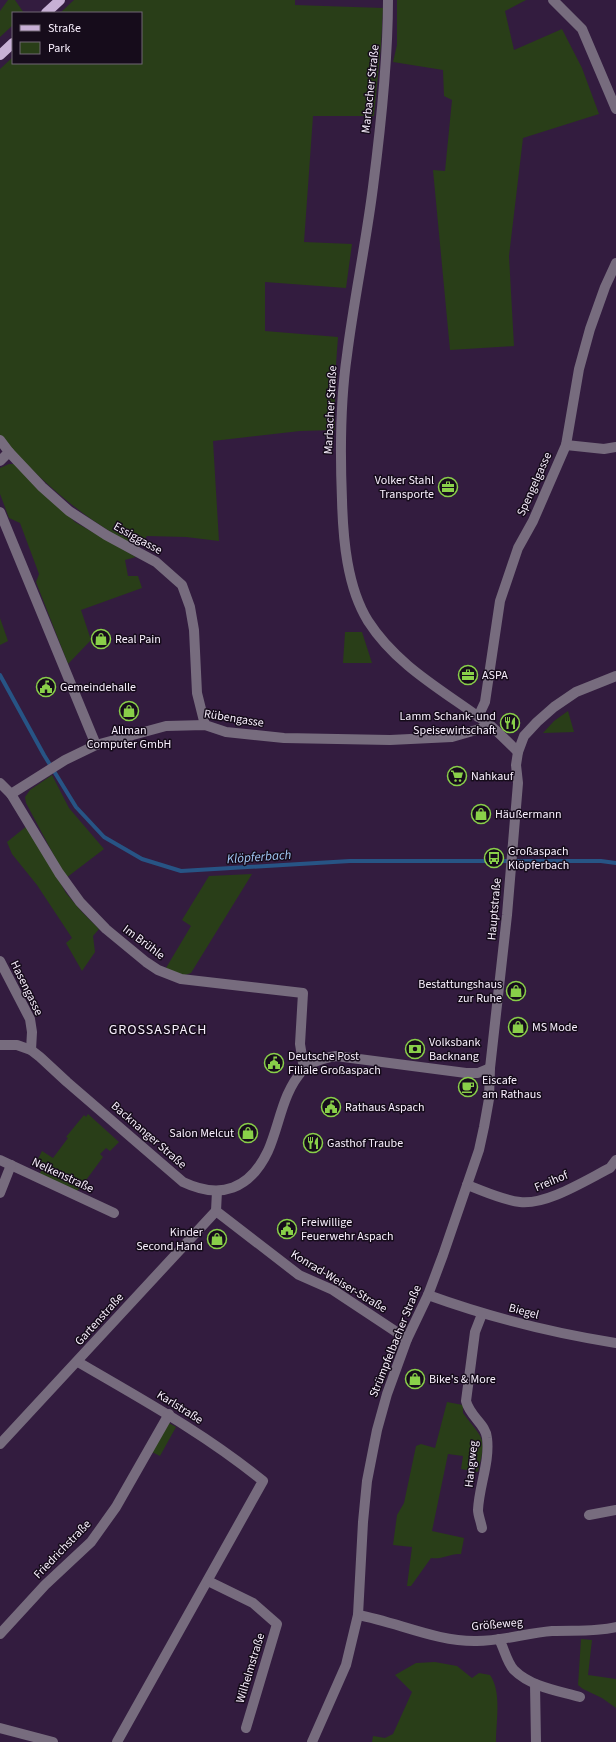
<svg xmlns="http://www.w3.org/2000/svg" width="616" height="1742" viewBox="0 0 616 1742" font-family="'Source Sans 3',sans-serif">
	<style>
		.green { fill: #293e18 }
		.lines { fill: none; stroke-linecap: round; stroke-linejoin: round }
		.stream { stroke: #275485; stroke-width: 4 }
		.minor { stroke: #776c7e; stroke-width: 10 }
		.major { stroke: #c8b0d6; stroke-width: 10 }
		.labels { text-anchor: middle; stroke-width: 3; stroke-linejoin: round; paint-order: stroke }
		.street-label { font-size: 12px; fill: #f8effd; stroke: #160c1b }
		.poi-label { font-size: 12px; fill: #f8effd; stroke: #160c1b; text-anchor: start }
		.water-label { font-size: 13px; font-style: italic; fill: #a2c8f5; stroke: #160c1b }
		.quarter-label { font-size: 14px; letter-spacing: 1px; fill: #f8effd; stroke: #160c1b }
	</style>
	<rect width="100%" height="100%" fill="#331c3f"/>
	<g class="green">
		<path d="M8 0H15L24 13H13V25L0 37V11Z"/>
		<path d="M74 0H295V5L383 8 381 45 374 116H313L304 242 352 244 346 288 265 282V331L338 337 335 378V430L300 431 213 441 219 541 186 537 147 536 138 548C83 518 42 483 0 436V69L13 57V63H141V13H60Z"/>
		<path d="M397 0H526L505 11 514 50 562 29 582 68 599 114 523 138 509 256 514 346 450 350 433 170 445 171 452 100 444 96 443 70 393 62 397 45Z"/>
		<path d="M9 464H16L75 522 136 557 125 560 128 576H138L142 588 81 610 91 640 68 664 36 582 39 574 20 523 9 518 0 494V468Z"/>
		<path d="M0 618 8 641 0 645Z"/>
		<path d="M345 632H362L372 663H343Z"/>
		<path d="M568 711 574 732 543 733 554 721Z"/>
		<path d="M52 775 69 808 104 849 66 878 26 803 25 797 30 790Z"/>
		<path d="M28 825 66 893 82 912 99 929 93 936 95 952 82 971 66 943 72 938 37 885 12 854 7 842Z"/>
		<path d="M252 874 191 973 182 976 166 968 191 926 182 920 209 876Z"/>
		<path d="M88 1114 119 1142 110 1151 106 1148 100 1154 103 1157 81 1187 75 1193 39 1174 45 1166 37 1161 42 1151 53 1158 68 1138 66 1137 84 1115 86 1117Z"/>
		<path d="M447 1402 463 1405V1413C484 1441 487 1436 478 1472L461 1469 463 1456 448 1454 432 1531 464 1538 461 1554C450 1553 442 1560 431 1558L411 1586H407L412 1547 393 1545 397 1515 404 1503 416 1446 421 1444 435 1448Z"/>
		<path d="M169 1423 176 1427 160 1456 152 1452Z"/>
		<path d="M581 1639 592 1640 588 1675 616 1679V1708L602 1698 583 1689 578 1685Z"/>
		<path d="M435 1662 457 1666 472 1678 479 1673 490 1675C502 1692 496 1722 496 1742H372L373 1736 385 1738 393 1734 412 1692 395 1675 416 1663Z"/>
	</g>
	<g class="lines">
		<path class="stream" d="M0 675 44 755 76 807 104 837 142 859 181 871 350 861H601L616 863"/>
		<g class="minor">
			<path d="M388 0C388 62 381 125 373 187 366 243 354 299 347 355 340 403 340 452 342 500 343 539 347 587 368 621 398 668 448 693 491 726 500 734 509 743 518 752"/>
			<path d="M553 0 582 29 616 109"/>
			<path d="M0 440 9 452 0 461"/>
			<path d="M566 445 604 449 616 447"/>
			<path d="M9 452 42 487 69 511 106 535 156 562 182 585 190 607 194 630 197 693 205 725"/>
			<path d="M0 512 96 745"/>
			<path d="M478 717 485 702 500 601 518 548 533 521 566 445 579 369 590 329 605 287 616 263"/>
			<path d="M0 783 11 794 59 873 80 902 106 929 146 962 158 970 181 979 303 993 300 1044 304 1069"/>
			<path d="M11 794 65 760 96 745 166 726 205 725 226 732 284 738 390 740 452 737 490 726"/>
			<path d="M0 961 30 1019 32 1032 31 1050"/>
			<path d="M0 1045H17L31 1050 40 1057 67 1082 183 1182C221 1200 250 1189 268 1151 280 1124 282 1093 303 1070 311 1061 324 1058 336 1056L466 1073H478L490 1068"/>
			<path d="M0 1160 114 1213"/>
			<path d="M467 1185C484 1191 502 1200 520 1202 547 1205 586 1180 610 1168L616 1160"/>
			<path d="M217 1191 216 1211 299 1275 333 1290 407 1339"/>
			<path d="M0 1193 11 1165"/>
			<path d="M428 1295C489 1317 552 1333 616 1343"/>
			<path d="M78 1362C143 1400 204 1433 263 1481L117 1742"/>
			<path d="M0 1444 216 1211"/>
			<path d="M589 1515 616 1510"/>
			<path d="M482 1528C481 1522 478 1515 478 1510 479 1486 490 1462 487 1438 486 1424 470 1417 466 1401L475 1332 482 1314"/>
			<path d="M208 1581 253 1603 277 1624 246 1728"/>
			<path d="M358 1615C397 1622 437 1642 477 1641 502 1641 527 1633 552 1631 574 1630 595 1632 616 1627"/>
			<path d="M0 1634 45 1585 91 1542 116 1507 169 1414"/>
			<path d="M499 1639C504 1648 507 1663 514 1670 531 1687 559 1691 580 1697"/>
			<path d="M535 1684 536 1742"/>
			<path d="M0 1728 53 1742"/>
			<path d="M312 1742 346 1665 358 1615 363 1522 367 1481 377 1430 387 1394 407 1339 428 1295 443 1255 479 1150 484 1127 489 1099 490 1068 507 915 518 783 516 765 518 752 524 736 537 722 554 707 576 692 616 676"/>
		</g>
		<g class="major">
			<path d="M46 13 60 0"/>
			<path d="M0 55 13 43"/>
		</g>
	</g>
	<defs>
		<symbol id="office-ring" viewBox="-11 -11 22 22"><circle r="9.5" fill="#160c1b" stroke="#89cf49" stroke-width="1.5"/><path d="M-6-3h4V-5.5h4V-3h4V5H-6ZM-1-4.5V-3h2v-1.5ZM-6 0V1H6V0Z" fill="#89cf49"/></symbol>
		<symbol id="shop-ring" viewBox="-11 -11 22 22"><circle r="9.5" fill="#160c1b" stroke="#89cf49" stroke-width="1.5"/><path d="M-5-2.5h2.3a2.7 3.5 0 0 1 5.4 0H5L5.5 6h-11ZM-1.5-2.5h3a1.5 2.3 0 0 0-3 0Z" fill="#89cf49"/></symbol>
		<symbol id="civic-ring" viewBox="-11 -11 22 22"><circle r="9.5" fill="#160c1b" stroke="#89cf49" stroke-width="1.5"/><path d="M-.6-6.5H3V-4.5H.6V-3L4-1V1h2V6H-6V1h2V-1L-.6-3ZM-1.2 2.5V6h2.4V2.5Z" fill="#89cf49"/></symbol>
		<symbol id="restaurant-ring" viewBox="-11 -11 22 22"><circle r="9.5" fill="#160c1b" stroke="#89cf49" stroke-width="1.5"/><path d="M-5-6h1v4h1v-4h1v4h1v-4h1v5L-1.5 .5V6h-2V.5L-5-1ZM5-6V6H3V1.5H1.5Q1.5-4 5-6Z" fill="#89cf49"/></symbol>
		<symbol id="supermarket-ring" viewBox="-11 -11 22 22"><circle r="9.5" fill="#160c1b" stroke="#89cf49" stroke-width="1.5"/><path d="M-6-5.5h2.5l.6 2H6L4.5 2H-2.5L-4.4-4H-6ZM-1.5 3.2a1.3 1.3 0 1 0 .1 0ZM3 3.2a1.3 1.3 0 1 0 .1 0Z" fill="#89cf49"/></symbol>
		<symbol id="bus-ring" viewBox="-11 -11 22 22"><circle r="9.5" fill="#160c1b" stroke="#89cf49" stroke-width="1.5"/><path d="M-5-6H5V4H4V6H2V4H-2V6H-4V4H-5ZM-3.5-4V0h7V-4ZM-3.5 1.2v1.5H-2V1.2ZM2 1.2v1.5H3.5V1.2Z" fill="#89cf49"/></symbol>
		<symbol id="bank-ring" viewBox="-11 -11 22 22"><circle r="9.5" fill="#160c1b" stroke="#89cf49" stroke-width="1.5"/><path d="M-6-4H6V4H-6ZM0-2.3a2.3 2.3 0 1 0 0 4.6a2.3 2.3 0 1 0 0-4.6Z" fill="#89cf49"/></symbol>
		<symbol id="cafe-ring" viewBox="-11 -11 22 22"><circle r="9.5" fill="#160c1b" stroke="#89cf49" stroke-width="1.5"/><path d="M-5.5-4.5H6V0H3Q3 3.5 0 3.5H-2.5Q-5.5 3.5-5.5 0ZM3-3.2v2h1.7v-2ZM-6 4.5H4V6H-6Z" fill="#89cf49"/></symbol>
	</defs>
	<g fill-rule="evenodd">
		<use href="#office-ring" x="437" y="476" width="22" height="22"/>
		<use href="#shop-ring" x="90" y="628" width="22" height="22"/>
		<use href="#office-ring" x="457" y="664" width="22" height="22"/>
		<use href="#civic-ring" x="35" y="676" width="22" height="22"/>
		<use href="#shop-ring" x="118" y="700" width="22" height="22"/>
		<use href="#restaurant-ring" x="499" y="712" width="22" height="22"/>
		<use href="#supermarket-ring" x="446" y="765" width="22" height="22"/>
		<use href="#shop-ring" x="470" y="803" width="22" height="22"/>
		<use href="#bus-ring" x="483" y="847" width="22" height="22"/>
		<use href="#shop-ring" x="505" y="980" width="22" height="22"/>
		<use href="#shop-ring" x="507" y="1016" width="22" height="22"/>
		<use href="#bank-ring" x="404" y="1038" width="22" height="22"/>
		<use href="#civic-ring" x="263" y="1052" width="22" height="22"/>
		<use href="#cafe-ring" x="457" y="1076" width="22" height="22"/>
		<use href="#civic-ring" x="320" y="1096" width="22" height="22"/>
		<use href="#shop-ring" x="237" y="1122" width="22" height="22"/>
		<use href="#restaurant-ring" x="302" y="1132" width="22" height="22"/>
		<use href="#civic-ring" x="276" y="1218" width="22" height="22"/>
		<use href="#shop-ring" x="206" y="1228" width="22" height="22"/>
		<use href="#shop-ring" x="404" y="1368" width="22" height="22"/>
	</g>
	<g class="labels">
		<g class="street-label">
			<text transform="translate(370 89) rotate(-84)" y="4">Marbacher Straße</text>
			<text transform="translate(330 410) rotate(-87)" y="4">Marbacher Straße</text>
			<text transform="translate(534 484) rotate(-66)" y="4">Spengelgasse</text>
			<text transform="translate(138 538) rotate(29)" y="4">Essiggasse</text>
			<text transform="translate(234 718) rotate(9)" y="4">Rübengasse</text>
			<text transform="translate(494 909) rotate(-85)" y="4">Hauptstraße</text>
			<text transform="translate(144 942) rotate(37)" y="4">Im Brühle</text>
			<text transform="translate(27 988) rotate(64)" y="4">Hasengasse</text>
			<text transform="translate(149 1135) rotate(41)" y="4">Backnanger Straße</text>
			<text transform="translate(63 1175) rotate(25)" y="4">Nelkenstraße</text>
			<text transform="translate(551 1181) rotate(-23)" y="4">Freihof</text>
			<text transform="translate(339 1281) rotate(31)" y="4">Konrad-Weiser-Straße</text>
			<text transform="translate(524 1311) rotate(15)" y="4">Biegel</text>
			<text transform="translate(99 1319) rotate(-48)" y="4">Gartenstraße</text>
			<text transform="translate(395 1341) rotate(-68)" y="4">Strümpfelbacher Straße</text>
			<text transform="translate(180 1407) rotate(32)" y="4">Karlstraße</text>
			<text transform="translate(471 1464) rotate(-84)" y="4">Hangweg</text>
			<text transform="translate(62 1549) rotate(-46)" y="4">Friedrichstraße</text>
			<text transform="translate(497 1624) rotate(-5)" y="4">Größeweg</text>
			<text transform="translate(250 1668) rotate(-73)" y="4">Wilhelmstraße</text>
		</g>
		<g class="poi-label">
			<text x="434" y="484" text-anchor="end">Volker Stahl<tspan x="434" dy="14">Transporte</tspan></text>
			<text x="115" y="643">Real Pain</text>
			<text x="482" y="679">ASPA</text>
			<text x="60" y="691">Gemeindehalle</text>
			<text x="496" y="720" text-anchor="end">Lamm Schank- und<tspan x="496" dy="14">Speisewirtschaft</tspan></text>
			<text x="129" y="734" text-anchor="middle">Allman<tspan x="129" dy="14">Computer GmbH</tspan></text>
			<text x="471" y="780">Nahkauf</text>
			<text x="495" y="818">Häußermann</text>
			<text x="508" y="855">Großaspach<tspan x="508" dy="14">Klöpferbach</tspan></text>
			<text x="502" y="988" text-anchor="end">Bestattungshaus<tspan x="502" dy="14">zur Ruhe</tspan></text>
			<text x="532" y="1031">MS Mode</text>
			<text x="429" y="1046">Volksbank<tspan x="429" dy="14">Backnang</tspan></text>
			<text x="288" y="1060">Deutsche Post<tspan x="288" dy="14">Filiale Großaspach</tspan></text>
			<text x="482" y="1084">Eiscafe<tspan x="482" dy="14">am Rathaus</tspan></text>
			<text x="345" y="1111">Rathaus Aspach</text>
			<text x="234" y="1137" text-anchor="end">Salon Melcut</text>
			<text x="327" y="1147">Gasthof Traube</text>
			<text x="301" y="1226">Freiwillige<tspan x="301" dy="14">Feuerwehr Aspach</tspan></text>
			<text x="203" y="1236" text-anchor="end">Kinder<tspan x="203" dy="14">Second Hand</tspan></text>
			<text x="429" y="1383">Bike's &amp; More</text>
		</g>
		<g class="water-label">
			<text transform="translate(259 856) rotate(-4)" y="5">Klöpferbach</text>
		</g>
		<g class="quarter-label">
			<text x="158" y="1034">GROSSASPACH</text>
		</g>
	</g>
	<rect x="12" y="12" width="130" height="52" fill="#160c1b" stroke="#706775"/>
	<rect x="20" y="25" width="20" height="6" fill="#c8b0d6" stroke="#706775"/>
	<text x="48" y="32" font-size="12" fill="#f8effd">Straße</text>
	<rect x="20" y="42" width="20" height="12" fill="#293e18" stroke="#706775"/>
	<text x="48" y="52" font-size="12" fill="#f8effd">Park</text>
</svg>
